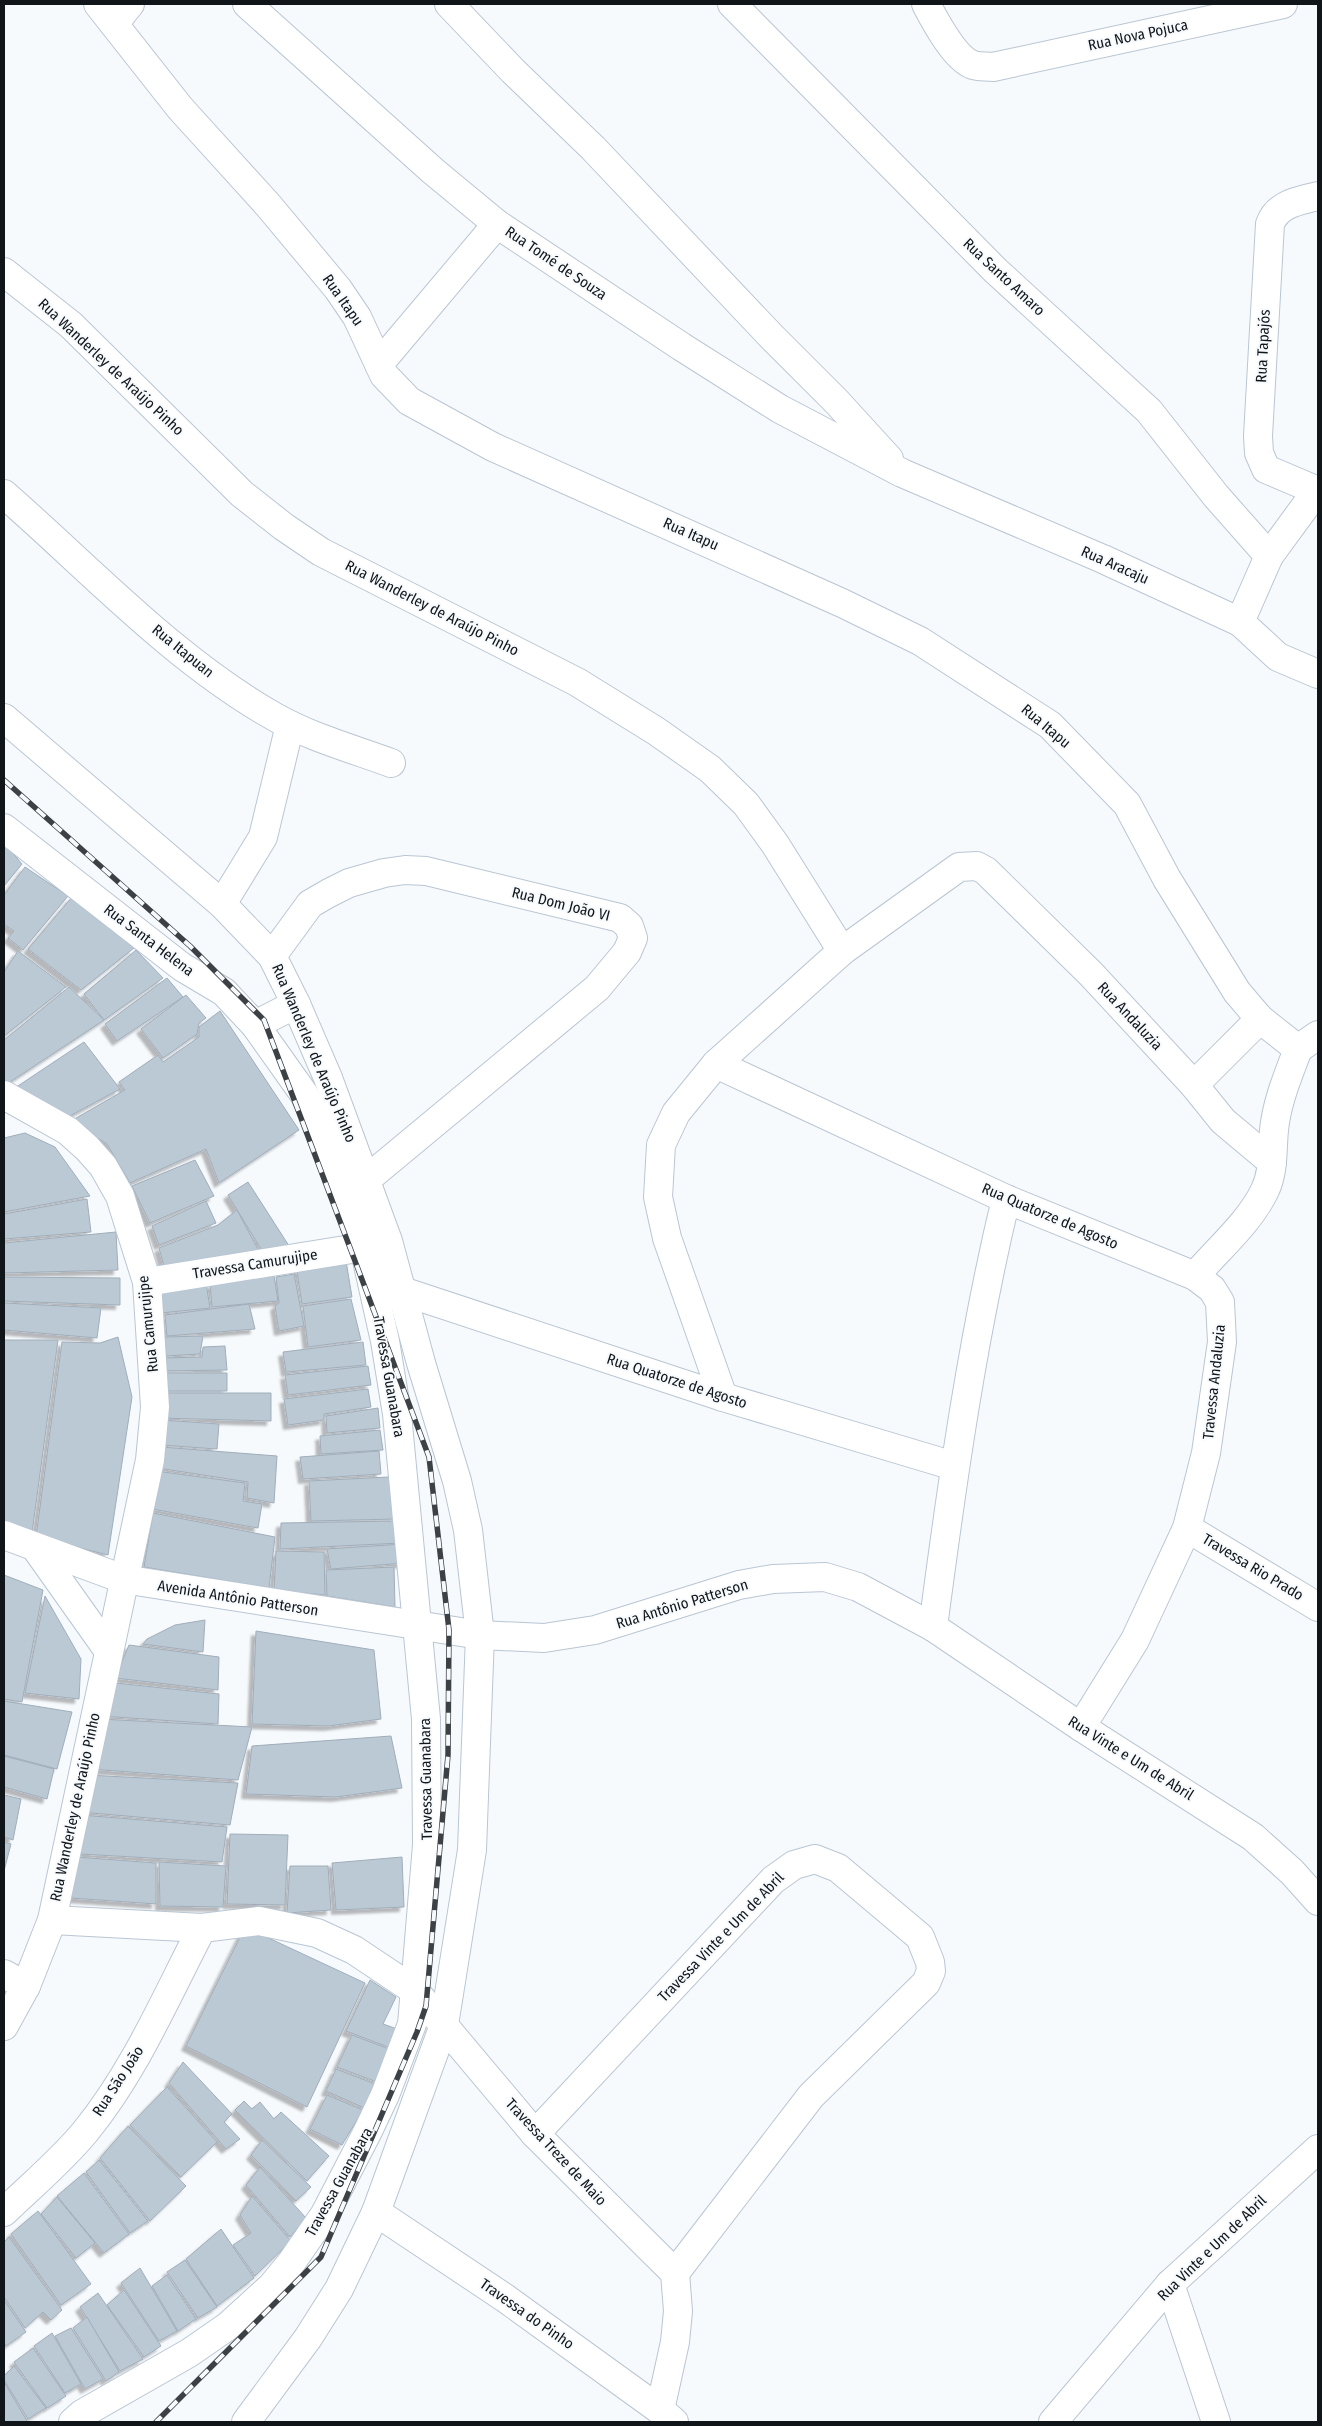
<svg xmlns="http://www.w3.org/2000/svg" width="1322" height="2426" viewBox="0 0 1322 2426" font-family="'Fira Sans Condensed',sans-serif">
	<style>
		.building { fill: #bbc9d5; stroke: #a0adba; filter: url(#shadow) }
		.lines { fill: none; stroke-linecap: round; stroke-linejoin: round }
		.minor-casing { stroke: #b9c6d3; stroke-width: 30 }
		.minor { stroke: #fff; stroke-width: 28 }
		.rail-casing { stroke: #3c4145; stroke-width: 5.5 }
		.rail { stroke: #f7fafd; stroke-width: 4; stroke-dasharray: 11; stroke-linecap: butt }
		.labels { text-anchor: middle; stroke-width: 4; stroke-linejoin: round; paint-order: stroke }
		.street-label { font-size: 15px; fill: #101519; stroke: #f7fafd }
	</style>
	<defs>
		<filter id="shadow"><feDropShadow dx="-4.5" dy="4.5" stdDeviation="1" flood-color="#0004"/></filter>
	</defs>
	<rect width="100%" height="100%" fill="#f7fafd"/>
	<g class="building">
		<path d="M4 843 22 864 4 886Z"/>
		<path d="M25 867 68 896 23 950 8 938 14 931 4 924V895Z"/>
		<path d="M72 897 134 948 81 990 28 949Z"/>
		<path d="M136 950 163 978 104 1020 84 994Z"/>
		<path d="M18 951 66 987 4 1036V972Z"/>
		<path d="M167 978 183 997 117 1041 105 1024Z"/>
		<path d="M69 987 104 1020 4 1086V1040Z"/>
		<path d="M186 995 206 1018 199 1023 197 1034 163 1058 141 1029Z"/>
		<path d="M220 1011 299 1130 219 1183 206 1149 130 1183 107 1144 71 1121 125 1090 119 1082 158 1055 163 1062 199 1037V1027Z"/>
		<path d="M84 1042 120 1089 66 1118 15 1088Z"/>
		<path d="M25 1133 55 1147 90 1196 4 1212V1138Z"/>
		<path d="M195 1160 214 1196 150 1223 132 1186Z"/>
		<path d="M248 1182 291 1249 267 1259 228 1195Z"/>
		<path d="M87 1199 91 1232 4 1239V1214Z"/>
		<path d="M206 1201 216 1223 159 1245 152 1226Z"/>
		<path d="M237 1210 260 1253 164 1266 159 1248 218 1225Z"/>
		<path d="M116 1232 118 1270 4 1273V1243Z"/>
		<path d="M345 1255 352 1297 302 1304 296 1265Z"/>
		<path d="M294 1274 304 1326 279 1331 275 1306 279 1303 276 1277Z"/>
		<path d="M274 1276 278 1301 212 1307 210 1284Z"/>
		<path d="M4 1277 120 1278V1305L4 1301Z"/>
		<path d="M206 1283 210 1308 161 1313 157 1290Z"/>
		<path d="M351 1299 361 1340 308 1347 303 1306Z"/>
		<path d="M4 1303 101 1308 97 1338 4 1330Z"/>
		<path d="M249 1304 255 1329 167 1336 165 1315Z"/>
		<path d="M203 1336 200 1354 166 1356 164 1337Z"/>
		<path d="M118 1337 132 1397 108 1555 36 1537 62 1342 100 1343Z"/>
		<path d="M4 1340H58L32 1533 4 1525Z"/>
		<path d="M363 1342 366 1365 286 1372 283 1352Z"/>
		<path d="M225 1346 227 1370 162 1371V1358L202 1357 203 1347Z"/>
		<path d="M368 1366 371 1385 288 1395 285 1375Z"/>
		<path d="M163 1373H227V1391H162Z"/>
		<path d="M368 1389 371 1407 324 1414V1420L288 1425 284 1399Z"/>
		<path d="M162 1393H271V1421L161 1418Z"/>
		<path d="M378 1408 380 1428 327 1433 326 1416Z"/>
		<path d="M161 1420 219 1424 217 1449 161 1445Z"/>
		<path d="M380 1430 383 1450 321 1454 320 1436Z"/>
		<path d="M161 1447 277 1456 274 1503 247 1498 248 1482 158 1468Z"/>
		<path d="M379 1451 381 1474 303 1479 300 1457Z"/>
		<path d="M156 1471 245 1483 243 1501 262 1504 258 1528 152 1509Z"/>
		<path d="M389 1477 396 1519 311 1521 309 1481Z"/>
		<path d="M153 1513 275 1537 269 1588 144 1567Z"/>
		<path d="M397 1521 401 1543 280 1549 281 1523Z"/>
		<path d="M403 1544 404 1563 331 1569 327 1549Z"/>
		<path d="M276 1551 324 1552 325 1595 274 1590Z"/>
		<path d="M394 1567 395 1607 327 1596 326 1570Z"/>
		<path d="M4 1575 43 1590 22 1702 4 1699Z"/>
		<path d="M45 1596 81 1659 79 1699 25 1693Z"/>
		<path d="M205 1620 203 1652 143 1644 147 1639 175 1625Z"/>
		<path d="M256 1631 374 1650 381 1719 328 1726 252 1724Z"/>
		<path d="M129 1645 219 1657 218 1690 115 1678Z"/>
		<path d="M106 1682 219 1694 218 1724 101 1716Z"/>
		<path d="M4 1701 72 1712 57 1769 4 1755Z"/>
		<path d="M99 1719 252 1727 238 1780 90 1769Z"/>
		<path d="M391 1736 402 1788 336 1797 246 1794 252 1746Z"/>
		<path d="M4 1756 54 1769 47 1799 4 1787Z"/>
		<path d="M87 1775 238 1783 230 1825 80 1812Z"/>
		<path d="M4 1795 21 1799 13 1840 4 1837Z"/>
		<path d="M81 1815 227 1827 222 1862 80 1854Z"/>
		<path d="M230 1834 288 1835 285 1905 227 1904Z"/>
		<path d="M4 1842 11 1844 4 1871Z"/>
		<path d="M76 1857 156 1863V1904L71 1898Z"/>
		<path d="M402 1857 404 1907 336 1910 332 1863Z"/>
		<path d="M159 1862 226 1866 223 1907 160 1906Z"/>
		<path d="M290 1866H328L331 1910 287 1913Z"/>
		<path d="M245 1927 365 1983 307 2107 186 2046Z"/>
		<path d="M370 1980 396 1997 383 2024 397 2029 388 2047 346 2031Z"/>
		<path d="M352 2035 397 2052 385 2085 337 2067Z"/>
		<path d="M183 2062 232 2114 224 2122 240 2139 226 2149 169 2083Z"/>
		<path d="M336 2069 383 2087 371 2111 326 2091Z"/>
		<path d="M167 2087 217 2142 181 2177 130 2125Z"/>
		<path d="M327 2095 363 2110 342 2145 310 2129Z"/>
		<path d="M244 2101 252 2109 260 2102 274 2119 281 2112 329 2156 307 2181 235 2110Z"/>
		<path d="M128 2126 186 2186 150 2221 100 2158Z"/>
		<path d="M262 2140 311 2187 296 2201 251 2155Z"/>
		<path d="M99 2160 148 2221 130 2233 86 2172Z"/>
		<path d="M260 2167 306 2218 290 2237 246 2185Z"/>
		<path d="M84 2173 129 2234 104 2253 57 2196Z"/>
		<path d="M252 2196 291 2241 255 2276 233 2245 251 2233 240 2215Z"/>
		<path d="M57 2197 95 2243 76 2258 41 2214Z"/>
		<path d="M38 2211 91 2284 61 2305 11 2234Z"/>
		<path d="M221 2229 254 2278 217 2306 186 2259Z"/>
		<path d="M9 2237 62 2310 51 2320 43 2312 25 2328 4 2297V2242Z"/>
		<path d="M185 2260 217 2307 198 2318 167 2272Z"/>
		<path d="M140 2268 177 2331 159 2341 121 2283Z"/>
		<path d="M167 2275 196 2319 178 2331 152 2286Z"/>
		<path d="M124 2290 161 2346 144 2357 107 2305Z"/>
		<path d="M98 2293 143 2359 120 2371 80 2307Z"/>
		<path d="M4 2300 26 2332 6 2346 4 2343Z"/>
		<path d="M87 2317 119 2372 106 2381 73 2328Z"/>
		<path d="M71 2328 103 2379 85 2389 55 2336Z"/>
		<path d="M52 2333 81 2384 65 2393 34 2346Z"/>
		<path d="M33 2348 66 2396 47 2408 14 2362Z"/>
		<path d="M14 2366 46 2408 28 2419 4 2380V2376Z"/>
		<path d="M4 2382 27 2421 25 2422H4Z"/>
	</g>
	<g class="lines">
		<defs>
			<g id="minor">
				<path d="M98 4 180 108 268 205 338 289 357 317 384 375 409 401 493 447 842 603 920 641 1050 725 1127 804 1167 879 1237 992 1260 1019 1298 1049"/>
				<path d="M247 4 433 171 497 224 682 347 780 409 902 473 1103 559 1240 622 1278 657 1318 674"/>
				<path d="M449 4 513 71 593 148 772 337 837 402 889 459"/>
				<path d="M732 4 995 270 1149 411 1216 496 1269 556"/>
				<path d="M926 4C935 21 955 59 973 65 979 67 987 66 993 67L1283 4"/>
				<path d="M114 24 130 4"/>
				<path d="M1318 196C1299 201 1278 203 1270 224L1258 436 1259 453 1266 469 1318 491"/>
				<path d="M4 272 71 325 242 494 284 527 321 552 577 682 656 731 710 769 746 804 775 844 842 951"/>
				<path d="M379 364 497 224"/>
				<path d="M4 494C91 570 174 660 275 717 310 737 353 749 391 763"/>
				<path d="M1240 622 1269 556 1318 489"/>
				<path d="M4 718 222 904 272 956 296 1004 328 1078 388 1241 421 1363 457 1481 468 1530 480 1635 472 1850 444 2025 376 2212 339 2289 308 2338 246 2422"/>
				<path d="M4 828 182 967 224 992 255 1025 296 1004"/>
				<path d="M222 904 263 837 290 725"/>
				<path d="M272 956 310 904 329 893 349 883 384 873 405 870 426 871 620 918 629 926 633 938 627 952 597 988 367 1179"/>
				<path d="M1298 1049 1318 1035"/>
				<path d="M716 1064 1006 1199 1195 1276 1212 1289 1220 1302 1222 1342 1206 1453 1187 1528 1135 1640 1081 1727"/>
				<path d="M1194 1085 1260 1019"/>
				<path d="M4 1095 68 1131 87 1148 103 1166 120 1196 147 1282 155 1407 150 1460 52 1920 26 1986 4 2026"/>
				<path d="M1195 1276C1218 1249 1250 1222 1265 1190 1274 1171 1272 1150 1274 1130 1277 1101 1288 1076 1298 1049"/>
				<path d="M147 1282 364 1247"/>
				<path d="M402 1291 723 1397 954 1466"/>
				<path d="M723 1397 667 1238 658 1197 661 1145 676 1113 716 1064 842 951 959 867 977 866 986 871 1091 974 1194 1085 1223 1121 1272 1162"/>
				<path d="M1187 1528 1318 1607"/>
				<path d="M4 1535 123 1579 480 1635 544 1638 595 1630 739 1585 773 1579 825 1577 858 1587 933 1627 1081 1727 1253 1837 1292 1872 1318 1901"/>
				<path d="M35 1547 108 1650"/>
				<path d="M933 1627C952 1483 972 1340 1006 1199"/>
				<path d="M52 1920 202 1928 259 1921 317 1933 354 1950 414 1990 535 2134 675 2273"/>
				<path d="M4 1974 26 1986"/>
				<path d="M535 2134 773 1880 794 1865 815 1859 838 1868 920 1937 930 1962 931 1971 926 1983 811 2096 675 2273"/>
				<path d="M4 2212C31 2186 61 2161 85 2132 135 2071 166 1997 202 1928"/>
				<path d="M376 2212 505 2298 660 2410 674 2422"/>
				<path d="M1170 2284 1216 2422"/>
				<path d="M660 2410 675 2342 678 2311 675 2273"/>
				<path d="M73 2422 82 2414 189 2353 228 2326 272 2286 291 2263 325 2214 368 2131 385 2095 412 2024 427 1845 426 1719 397 1414 385 1341 364 1247 319 1125 304 1094 255 1025"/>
				<path d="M1053 2422 1170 2284 1318 2149"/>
			</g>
		</defs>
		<use href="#minor" class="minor-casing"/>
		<use href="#minor" class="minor"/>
		<defs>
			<path id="rail" d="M4 780 190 946 264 1020 429 1457 449 1630 448 1755 426 2006 417 2032 321 2257 156 2422"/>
		</defs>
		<use href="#rail" class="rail-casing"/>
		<use href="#rail" class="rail"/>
	</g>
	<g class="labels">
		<g class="street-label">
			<text transform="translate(1138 35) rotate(-12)" y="5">Rua Nova Pojuca</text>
			<text transform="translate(556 263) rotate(34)" y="5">Rua Tomé de Souza</text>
			<text transform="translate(1004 277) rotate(43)" y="5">Rua Santo Amaro</text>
			<text transform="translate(343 300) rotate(55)" y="5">Rua Itapu</text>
			<text transform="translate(1263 346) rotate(-87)" y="5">Rua Tapajós</text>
			<text transform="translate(111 367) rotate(43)" y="5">Rua Wanderley de Araújo Pinho</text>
			<text transform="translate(691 534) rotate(24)" y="5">Rua Itapu</text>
			<text transform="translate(1115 565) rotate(24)" y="5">Rua Aracaju</text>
			<text transform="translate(432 608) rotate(27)" y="5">Rua Wanderley de Araújo Pinho</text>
			<text transform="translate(183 651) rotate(39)" y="5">Rua Itapuan</text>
			<text transform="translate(1046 726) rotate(40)" y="5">Rua Itapu</text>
			<text transform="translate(561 904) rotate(14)" y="5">Rua Dom João VI</text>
			<text transform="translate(149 940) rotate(37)" y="5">Rua Santa Helena</text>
			<text transform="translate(1130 1016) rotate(47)" y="5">Rua Andaluzia</text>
			<text transform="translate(314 1053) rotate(67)" y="5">Rua Wanderley de Araújo Pinho</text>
			<text transform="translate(1050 1216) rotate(23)" y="5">Rua Quatorze de Agosto</text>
			<text transform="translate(255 1264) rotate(-9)" y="5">Travessa Camurujipe</text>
			<text transform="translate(148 1324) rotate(-96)" y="5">Rua Camurujipe</text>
			<text transform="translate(389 1377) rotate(80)" y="5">Travessa Guanabara</text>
			<text transform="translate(677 1381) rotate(18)" y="5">Rua Quatorze de Agosto</text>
			<text transform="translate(1214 1382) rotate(-84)" y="5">Travessa Andaluzia</text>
			<text transform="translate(1253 1567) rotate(31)" y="5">Travessa Rio Prado</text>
			<text transform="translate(238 1598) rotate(9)" y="5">Avenida Antônio Patterson</text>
			<text transform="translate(682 1604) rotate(-17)" y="5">Rua Antônio Patterson</text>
			<text transform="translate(1131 1758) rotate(32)" y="5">Rua Vinte e Um de Abril</text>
			<text transform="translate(426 1779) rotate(-91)" y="5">Travessa Guanabara</text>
			<text transform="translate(75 1807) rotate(-78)" y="5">Rua Wanderley de Araújo Pinho</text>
			<text transform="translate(721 1937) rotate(-46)" y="5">Travessa Vinte e Um de Abril</text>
			<text transform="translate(118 2081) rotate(-57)" y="5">Rua São João</text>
			<text transform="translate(556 2152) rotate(47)" y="5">Travessa Treze de Maio</text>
			<text transform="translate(339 2182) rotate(-61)" y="5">Travessa Guanabara</text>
			<text transform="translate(1212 2248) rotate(-44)" y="5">Rua Vinte e Um de Abril</text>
			<text transform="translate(527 2314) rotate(35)" y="5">Travessa do Pinho</text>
		</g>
	</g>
	<rect width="1322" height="2426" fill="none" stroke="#101519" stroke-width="10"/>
</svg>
